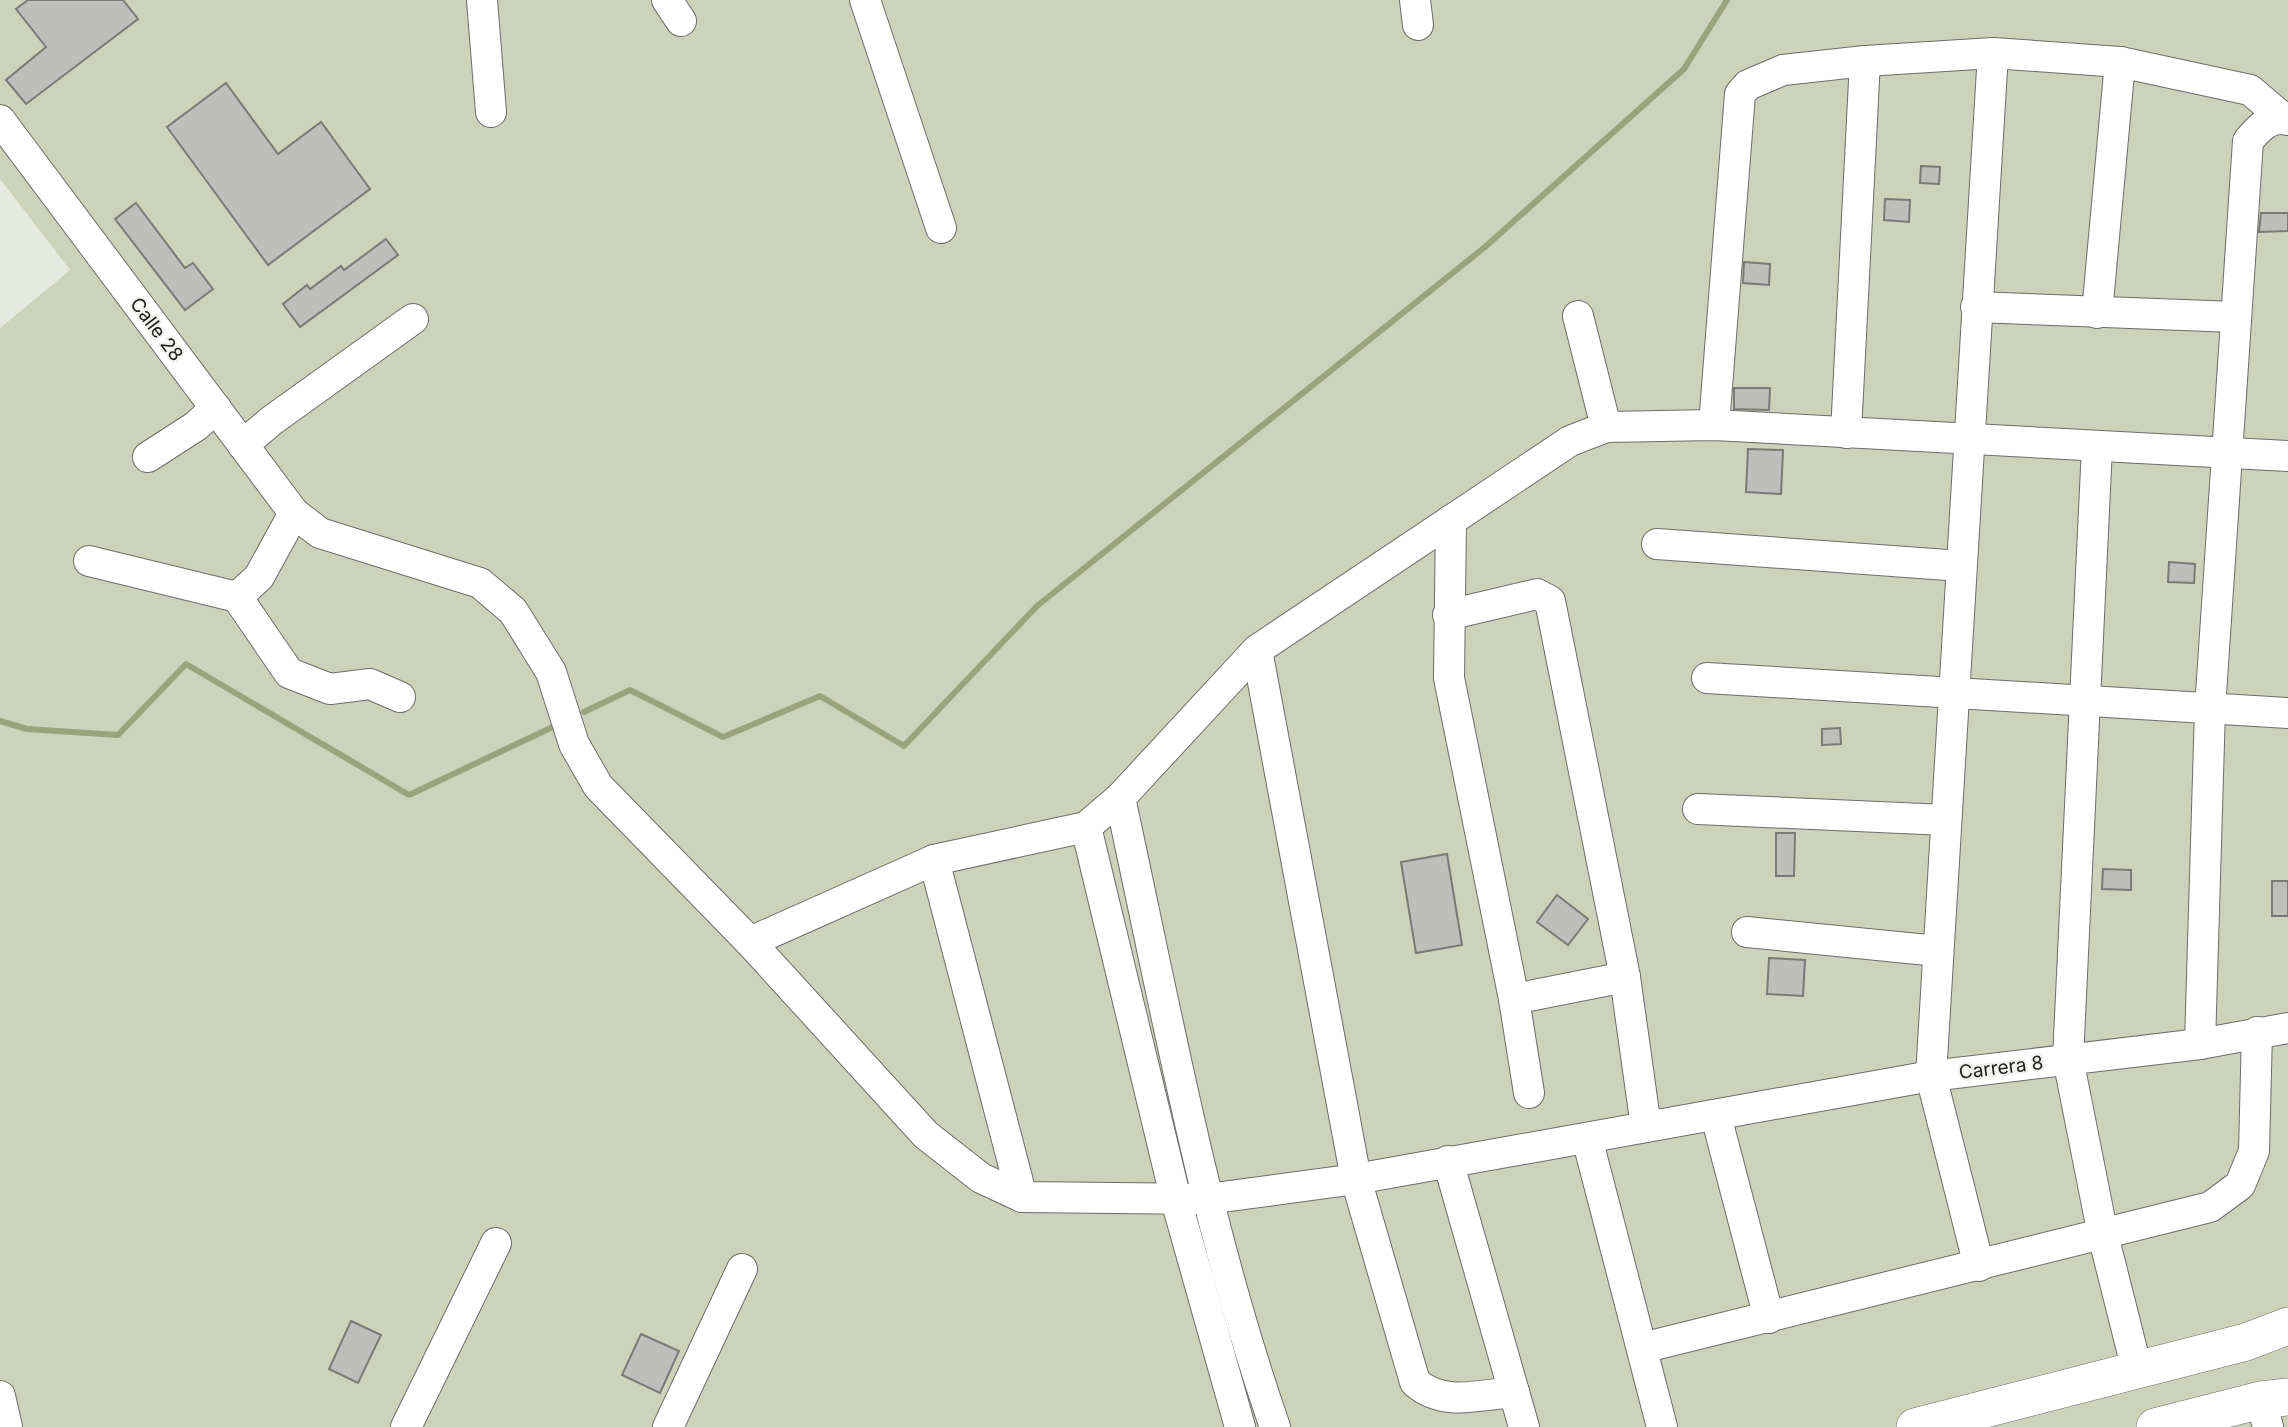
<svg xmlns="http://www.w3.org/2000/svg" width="2288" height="1427" viewBox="0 0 2288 1427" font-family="Inter,sans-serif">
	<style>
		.built { fill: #e6e9de }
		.green { fill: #cdd2ba }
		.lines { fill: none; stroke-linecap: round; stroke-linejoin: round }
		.stream { stroke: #9aa27e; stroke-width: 6 }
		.building { fill: #bebfbc; stroke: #7a7a77; stroke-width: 2 }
		.minor-casing { stroke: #6c6d6a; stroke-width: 32 }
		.major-casing { stroke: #6c6d6a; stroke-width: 38 }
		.minor { stroke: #fff; stroke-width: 30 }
		.major { stroke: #fff; stroke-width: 37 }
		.labels { text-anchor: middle; stroke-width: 5; stroke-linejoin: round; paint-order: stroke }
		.street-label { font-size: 19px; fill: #1d1d1c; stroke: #f2f3ef }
	</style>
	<rect width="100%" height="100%" fill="#f2f3ef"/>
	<path class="built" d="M0 179 70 270 0 328Z"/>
	<path class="green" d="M0 0H2288V1427H0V328L70 270 0 179Z"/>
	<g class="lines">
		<g class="stream">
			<path d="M584 712 630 690 723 737 820 696 904 746 1037 606 1485 247 1684 69 1727 0"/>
			<path d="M0 721 27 729 118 735 186 664 409 795 559 724"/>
		</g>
	</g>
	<g class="building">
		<path d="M28 0H123L138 19 26 104 6 80 46 47 16 9Z"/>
		<path d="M226 83 278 154 321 122 370 189 268 265 167 127Z"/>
		<path d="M1921 166 1940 167 1939 184 1920 183Z"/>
		<path d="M1885 199 1910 200 1909 222 1884 220Z"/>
		<path d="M136 203 185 268 193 263 213 289 185 310 115 219Z"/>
		<path d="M2261 213H2288V231L2259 232Z"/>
		<path d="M386 239 398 255 300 327 283 304 307 285 310 289 341 266 344 270Z"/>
		<path d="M1744 262 1770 264 1769 285 1743 283Z"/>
		<path d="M1734 388H1770L1769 410 1734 409Z"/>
		<path d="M1748 449 1783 450 1781 494 1746 492Z"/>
		<path d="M2169 562 2195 564 2194 583 2168 582Z"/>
		<path d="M1840 728 1841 744 1822 745V729Z"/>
		<path d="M1776 833H1795L1794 876H1776Z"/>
		<path d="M1447 854 1462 945 1416 953 1401 862Z"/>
		<path d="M2103 869 2131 870V890L2102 889Z"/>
		<rect x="2272" y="881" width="16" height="35"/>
		<path d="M1557 895 1588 919 1568 945 1537 922Z"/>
		<path d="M1769 958 1805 960 1803 996 1767 994Z"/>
		<path d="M351 1321 381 1335 358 1383 329 1369Z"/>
		<path d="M641 1334 679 1351 660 1393 622 1375Z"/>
	</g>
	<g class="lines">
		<defs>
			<g id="minor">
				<path d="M482 0 491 112"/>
				<path d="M667 0 681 21"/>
				<path d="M865 0 941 228"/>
				<path d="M1415 0 1418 25"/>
				<path d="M0 120 294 513 320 533 480 583 513 611 551 672 574 744 598 786 750 942 926 1135 981 1178 1022 1197 1207 1199 1356 1179 1931 1076 2200 1044 2288 1028"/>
				<path d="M1976 307 2235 317"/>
				<path d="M2097 313 2120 62"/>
				<path d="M1578 316 1606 427"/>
				<path d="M1714 425 1740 94 1748 85 1783 70 1865 61 1993 53 2120 62 2250 90 2283 118"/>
				<path d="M1846 433 1865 61"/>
				<path d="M243 445 271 421 413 319"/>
				<path d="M2097 447 2068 1059 2103 1235 2137 1370"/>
				<path d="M148 457 196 426 216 408"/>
				<path d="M1451 520 1449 678 1514 999 1529 1093"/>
				<path d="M1657 544 1961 566"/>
				<path d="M89 561 237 597 259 577 294 513"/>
				<path d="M237 597 289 673 330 689 370 684 400 697"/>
				<path d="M1448 615 1537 594 1550 601 1625 977 1646 1127"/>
				<path d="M1257 650 1356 1179 1415 1382C1443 1407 1479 1395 1514 1392"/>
				<path d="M1707 678 2288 713"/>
				<path d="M1120 798C1166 1009 1204 1223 1275 1427"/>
				<path d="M1698 809 1946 820"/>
				<path d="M1086 827 1176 1200 1240 1427"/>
				<path d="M934 860 1022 1197"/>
				<path d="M1747 932 1938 951"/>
				<path d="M750 942 934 860 1086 827 1120 798 1257 650 1570 441 1606 427 1714 425 2288 456"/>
				<path d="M1514 999 1625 977"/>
				<path d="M2200 1044 2210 709 2248 141C2258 129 2270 115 2288 120"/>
				<path d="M1716 1116 1769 1318"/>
				<path d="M1587 1138 1662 1427"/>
				<path d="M1448 1161 1524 1427"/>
				<path d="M1979 1266 1931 1076 1993 53"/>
				<path d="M1642 1348 2210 1207 2240 1185 2254 1151 2257 1032"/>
				<path d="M0 1396 7 1427"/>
				<path d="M2261 1400 2268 1427"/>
				<path d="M406 1427 496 1243"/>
				<path d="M668 1427 742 1269"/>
			</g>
			<g id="major">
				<path d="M1915 1427 2246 1342 2288 1326"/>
				<path d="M2155 1427 2261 1400 2288 1397"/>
			</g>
		</defs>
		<use href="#minor" class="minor-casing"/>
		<use href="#major" class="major-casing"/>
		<use href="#minor" class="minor"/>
		<use href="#major" class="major"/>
	</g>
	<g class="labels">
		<g class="street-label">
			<text transform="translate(157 329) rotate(53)" y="7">Calle 28</text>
			<text transform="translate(2001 1067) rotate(-7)" y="7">Carrera 8</text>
		</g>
	</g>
</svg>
